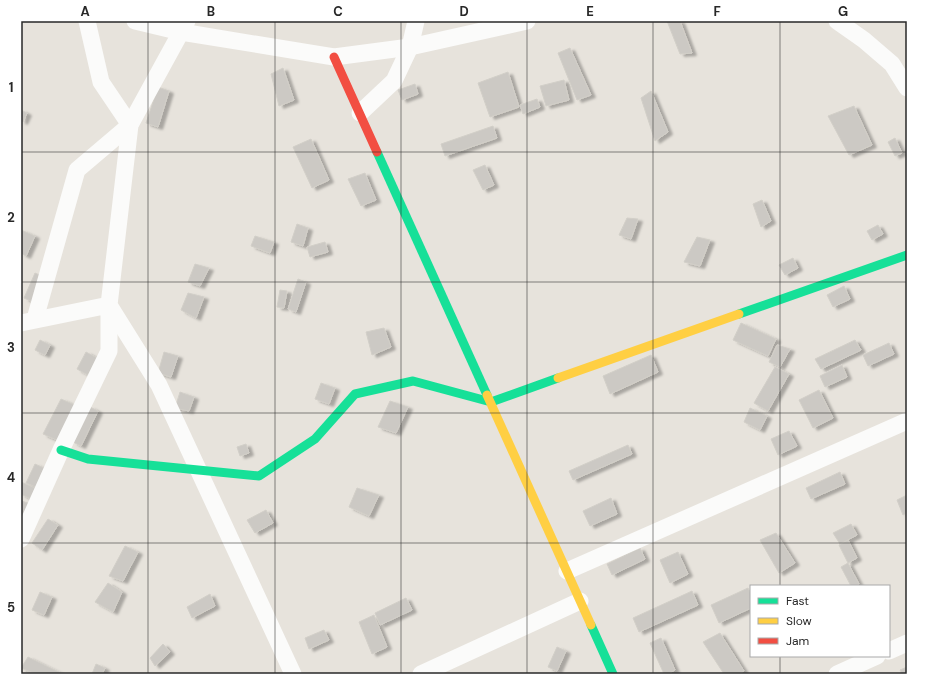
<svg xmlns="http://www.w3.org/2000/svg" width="928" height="695" viewBox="0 0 928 695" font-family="'DM Sans',sans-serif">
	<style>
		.building { fill: #ccc9c4; stroke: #d2cfc8; filter: url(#shadow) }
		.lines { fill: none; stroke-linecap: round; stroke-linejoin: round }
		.street { stroke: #fbfbfa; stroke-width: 17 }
		.fast { stroke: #16e098; stroke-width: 9 }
		.slow { stroke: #ffcf43; stroke-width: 9 }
		.jam { stroke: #f24e42; stroke-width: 9 }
		.grid { fill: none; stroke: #282828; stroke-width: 1; stroke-opacity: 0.55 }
		.neatline { fill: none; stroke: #282828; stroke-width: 1.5 }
		.grid-label { font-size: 13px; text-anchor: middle; font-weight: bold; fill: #282828 }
	</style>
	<defs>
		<filter id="shadow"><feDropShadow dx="4.5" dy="2.5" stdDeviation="1" flood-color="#0004"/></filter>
	</defs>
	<rect width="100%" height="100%" fill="#e7e3dc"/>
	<g class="building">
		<path d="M667 21H680L692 53 680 54Z"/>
		<path d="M570 48 591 95 577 100 558 53Z"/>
		<path d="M283 68 294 100 279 106 271 74Z"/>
		<path d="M508 72 519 107 490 117 478 83Z"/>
		<path d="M564 80 569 100 546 106 540 86Z"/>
		<path d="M415 84 418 94 402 100 398 90Z"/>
		<path d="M158 87 169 91 158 127 146 123Z"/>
		<path d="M651 91 668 132 655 141 641 98Z"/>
		<path d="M537 99 540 107 523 114 520 105Z"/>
		<path d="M854 106 872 145 849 155 828 116Z"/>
		<path d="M21 110 27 113 23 122 21 121Z"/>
		<path d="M493 126 497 138 445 156 441 144Z"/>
		<path d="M895 138 902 153 895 156 888 142Z"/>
		<path d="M311 139 329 180 312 188 293 147Z"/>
		<path d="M485 165 494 185 483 190 473 170Z"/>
		<path d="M365 173 376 200 361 206 348 179Z"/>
		<path d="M762 200 771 221 761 227 753 204Z"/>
		<path d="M627 218 638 219 631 239 619 235Z"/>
		<path d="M297 224 308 228 303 246 291 242Z"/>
		<path d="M878 225 883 234 872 240 867 231Z"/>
		<path d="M21 230 35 236 26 256 21 253Z"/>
		<path d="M255 236 274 242 270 253 251 246Z"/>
		<path d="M697 237 710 240 700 266 684 262Z"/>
		<path d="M325 242 328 252 310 257 307 247Z"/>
		<path d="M793 258 798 268 785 275 779 265Z"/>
		<path d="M195 264 209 268 200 286 188 282Z"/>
		<path d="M35 273 44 277 33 302 24 298Z"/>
		<path d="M298 279 306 282 296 312 288 309Z"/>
		<path d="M844 286 850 299 833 307 827 295Z"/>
		<path d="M280 290 287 291 284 308 277 307Z"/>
		<path d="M188 293 204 297 196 318 181 310Z"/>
		<path d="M741 323 776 339 768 356 733 340Z"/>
		<path d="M384 328 391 347 372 355 366 332Z"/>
		<path d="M40 340 50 345 45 355 35 350Z"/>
		<path d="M855 340 861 350 821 369 815 359Z"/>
		<path d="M889 343 894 354 868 366 863 355Z"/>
		<path d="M777 345 790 349 780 367 769 362Z"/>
		<path d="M86 352 97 358 88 375 77 369Z"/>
		<path d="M164 352 178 356 171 377 158 373Z"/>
		<path d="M651 355 658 372 610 394 603 376Z"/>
		<path d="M842 365 847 377 825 387 820 376Z"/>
		<path d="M775 367 789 374 768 411 754 403Z"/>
		<path d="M321 383 335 388 329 404 315 399Z"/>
		<path d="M819 390 833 418 813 428 799 400Z"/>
		<path d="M180 392 194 397 189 411 175 408Z"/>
		<path d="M61 399 75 405 57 440 43 434Z"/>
		<path d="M390 401 408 407 396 433 378 427Z"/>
		<path d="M90 407 98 411 81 446 73 442Z"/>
		<path d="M750 408 767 416 760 430 744 422Z"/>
		<path d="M789 431 797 446 778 455 771 439Z"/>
		<path d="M246 444 249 453 240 456 237 447Z"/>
		<path d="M628 445 632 454 573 480 569 471Z"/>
		<path d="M35 464 44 468 36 487 26 483Z"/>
		<path d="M840 472 845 484 811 499 806 488Z"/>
		<path d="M21 482 35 488 31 499 21 494Z"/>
		<path d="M357 488 379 495 369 516 349 507Z"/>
		<path d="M907 495V513L903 515 897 500Z"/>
		<path d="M611 498 617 514 590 526 583 511Z"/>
		<path d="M22 501 30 504 21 524V503Z"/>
		<path d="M266 510 273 523 255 533 247 520Z"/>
		<path d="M48 519 58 525 42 550 32 543Z"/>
		<path d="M851 524 857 535 840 544 833 533Z"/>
		<path d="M776 533 795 563 779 573 760 540Z"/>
		<path d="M848 540 857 558 848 563 839 545Z"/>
		<path d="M125 546 138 552 123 581 109 576Z"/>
		<path d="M640 548 645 559 612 575 607 564Z"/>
		<path d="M678 552 688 574 670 583 660 560Z"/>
		<path d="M848 563 859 584 856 586H851L841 567Z"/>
		<path d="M108 583 122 592 113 612 95 602Z"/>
		<path d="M748 588 751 594V608L719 623 711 605Z"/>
		<path d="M692 591 698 605 639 632 633 618Z"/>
		<path d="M40 592 52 597 44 615 32 610Z"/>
		<path d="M210 594 215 606 192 618 187 607Z"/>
		<path d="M406 598 412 610 380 625 375 613Z"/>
		<path d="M374 615 387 647 372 654 359 622Z"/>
		<path d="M324 630 329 640 309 649 305 638Z"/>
		<path d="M720 633 744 671 739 674H724L703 642Z"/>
		<path d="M661 638 675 670 668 674H664L650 643Z"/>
		<path d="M163 644 170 652 155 666 150 658Z"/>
		<path d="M557 647 566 651 557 671 548 667Z"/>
		<path d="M28 657 63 674H36L21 668Z"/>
		<path d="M96 664 105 668 102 674H92Z"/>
		<path d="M907 667V674H902L900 670Z"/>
	</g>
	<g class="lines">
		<g class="street">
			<path d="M135 21 181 32 334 57 410 47 527 21"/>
			<path d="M187 21 130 125 109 305 159 385 293 674"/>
			<path d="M837 21 864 40 892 64 907 88"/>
			<path d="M360 113 394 81 410 47 416 21"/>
			<path d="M35 319 77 170 130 125 101 82 87 21"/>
			<path d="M21 323 109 305V351L61 450 21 539"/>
			<path d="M567 571 907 421"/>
			<path d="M889 651 907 643"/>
			<path d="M421 674 580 601"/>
			<path d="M837 674 877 656"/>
		</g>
		<g class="fast">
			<path d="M377 152 487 395"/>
			<path d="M739 314 907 255"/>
			<path d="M61 450 88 459 259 476 315 439 355 394 413 381 491 402 558 378"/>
			<path d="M591 625 613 674"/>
		</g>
		<g class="slow">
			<path d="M558 378 739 314"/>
			<path d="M487 395 591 625"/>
		</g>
		<path class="jam" d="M334 57 377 152"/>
	</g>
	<path class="grid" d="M148 21V674M275 21V674M401 21V674M527 21V674M653 21V674M780 21V586M21 152H907M21 282H907M21 413H907M21 543H907M780 656V674"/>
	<rect width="928" height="695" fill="none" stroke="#ffffff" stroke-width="44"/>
	<rect x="750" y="585" width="140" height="72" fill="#ffffff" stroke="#a9a9a9"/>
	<rect x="758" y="598" width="20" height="6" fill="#16e098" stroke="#a9a9a9"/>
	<text x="786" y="605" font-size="12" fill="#282828">Fast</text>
	<rect x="758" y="618" width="20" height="6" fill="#ffcf43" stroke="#a9a9a9"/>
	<text x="786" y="625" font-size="12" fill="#282828">Slow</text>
	<rect x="758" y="638" width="20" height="6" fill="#f24e42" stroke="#a9a9a9"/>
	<text x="786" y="645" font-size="12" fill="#282828">Jam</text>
	<rect x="22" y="22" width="884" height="651" class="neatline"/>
	<g class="grid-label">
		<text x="85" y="16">A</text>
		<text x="211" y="16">B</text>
		<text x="338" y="16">C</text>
		<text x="464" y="16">D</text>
		<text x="590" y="16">E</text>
		<text x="717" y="16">F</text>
		<text x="843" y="16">G</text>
		<text x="11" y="92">1</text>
		<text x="11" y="222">2</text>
		<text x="11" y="352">3</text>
		<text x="11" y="482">4</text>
		<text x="11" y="612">5</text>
	</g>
</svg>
